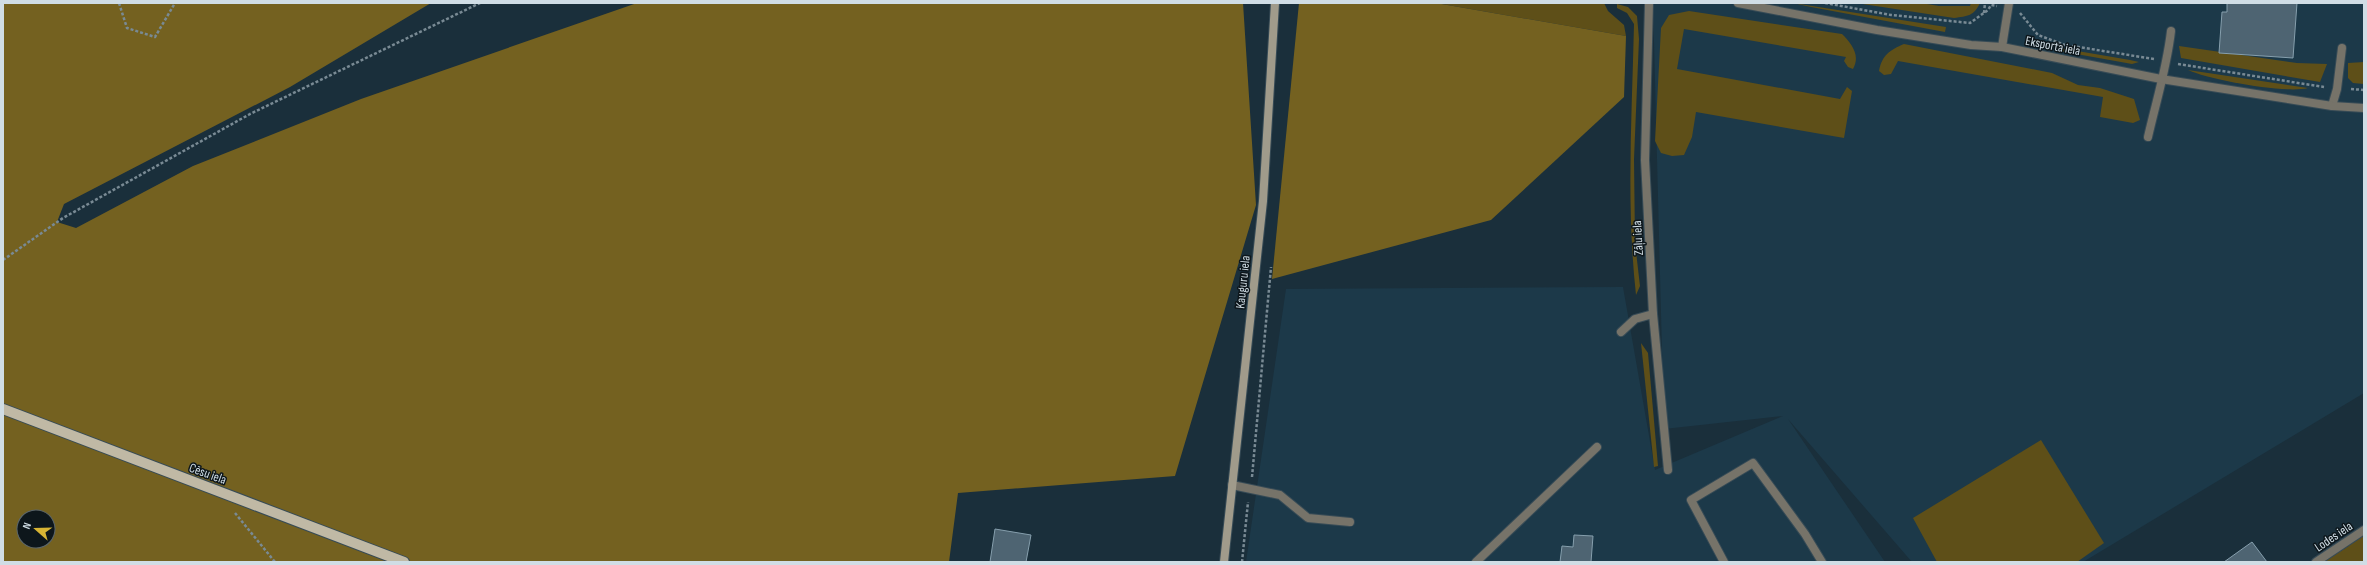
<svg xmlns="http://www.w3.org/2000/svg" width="2367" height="565" viewBox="0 0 2367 565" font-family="'Sofia Sans Condensed',sans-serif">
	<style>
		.built { fill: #1c3949 }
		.green { fill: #5e4f18 }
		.forest { fill: #746120; fill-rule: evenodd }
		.building { fill: #4e6472; stroke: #869fad }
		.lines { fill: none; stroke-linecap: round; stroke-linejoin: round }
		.lane-casing { stroke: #374b56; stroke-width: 10 }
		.street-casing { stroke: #374b56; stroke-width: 10 }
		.secondary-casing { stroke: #374b56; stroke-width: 10 }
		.primary-casing { stroke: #374b56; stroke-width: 12 }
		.path { stroke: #798a94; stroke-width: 2.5; stroke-dasharray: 3 2; stroke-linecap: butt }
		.lane { stroke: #767369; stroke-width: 8 }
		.street { stroke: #767369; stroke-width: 8 }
		.secondary { stroke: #a09b8b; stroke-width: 8 }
		.primary { stroke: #c0b9a5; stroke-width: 10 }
		.labels { text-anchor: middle; stroke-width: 3; stroke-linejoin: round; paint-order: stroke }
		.street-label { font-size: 13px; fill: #d0dde5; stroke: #0d161b }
	</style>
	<rect width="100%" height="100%" fill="#1a2f3b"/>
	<path class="built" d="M1653 3H2364V393L2083 562H1912L1788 419 1885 562H1246L1286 289 1623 287 1655 470 1783 416 1664 429Z"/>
	<g class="green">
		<path d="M1436 3H1604L1608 11 1624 25 1626 36Z"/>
		<path d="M1793 3 1946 27 1945 32 1811 7Z"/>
		<path d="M1856 3H1921L1939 6H1970L1971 3H1980C1974 16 1968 16 1954 18Z"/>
		<path d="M1617 4 1628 7 1637 16 1639 39 1634 159 1635 243 1640 286 1636 295C1626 205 1632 115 1634 24L1627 13 1617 8Z"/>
		<path d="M1689 11 1842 34C1851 43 1861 55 1853 69L1848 67 1844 61 1846 57 1684 29 1677 69 1840 99 1847 87 1852 91 1844 138 1696 112 1692 137 1684 155 1672 156 1661 153 1655 141 1661 28 1669 15Z"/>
		<path d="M1904 44 2052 73 2078 85 2100 88 2134 99 2140 120 2133 123 2100 117 2103 97 1898 61 1891 74 1884 75 1879 71C1882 55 1890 50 1904 44Z"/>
		<path d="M2179 46 2297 63 2327 64 2320 82 2181 58Z"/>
		<path d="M2054 47 2130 60 2139 62 2132 64 2054 50Z"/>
		<path d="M2364 62V84L2353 83 2348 78V63Z"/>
		<path d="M2188 70 2308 88C2286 94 2210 80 2188 70Z"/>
		<path d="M1641 343 1648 353 1658 466 1654 467Z"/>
		<path d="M2041 440 2104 543 2077 562H1937L1913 518Z"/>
		<path d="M2364 529V562H2325L2322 557Z"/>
	</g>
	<g class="forest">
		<path d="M3 3H431L290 87 64 204 57 222 76 228 193 166 361 99 637 3H1243L1256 205 1175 476 958 493 949 562H3ZM24 517H48V541H24Z"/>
		<path d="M1299 3H1436L1626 36 1624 97 1491 220 1272 279Z"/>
	</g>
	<g class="building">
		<path d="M2227 3H2297L2293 58 2219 53 2222 12H2227Z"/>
		<path d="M995 529 1031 535 1026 562H990Z"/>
		<path d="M1574 535 1593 536 1591 562H1560L1562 546 1573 547Z"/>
		<path d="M2252 542 2267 562H2224Z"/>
	</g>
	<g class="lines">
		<defs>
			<g id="lane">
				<path d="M2332 106 2337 89 2342 48"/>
				<path d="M2148 137C2156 102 2167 67 2171 31"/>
				<path d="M1621 332 1635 319 1653 314"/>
				<path d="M1232 485 1280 495 1308 518 1350 522"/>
				<path d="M1476 562 1597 447"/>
			</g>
			<g id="street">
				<path d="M1649 3 1645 160 1653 314 1668 470"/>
				<path d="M1738 3 1877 30 1971 45 2002 47 2161 79 2332 106 2364 108"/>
				<path d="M2002 47 2009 3"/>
				<path d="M1724 562 1691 500 1753 463 1805 534 1822 562"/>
				<path d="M2316 562 2364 530"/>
			</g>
			<path id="secondary" d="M1224 562 1263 201 1275 3"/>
			<path id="primary" d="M3 409 404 562"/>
		</defs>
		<use href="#lane" class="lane-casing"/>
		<use href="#street" class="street-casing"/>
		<use href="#secondary" class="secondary-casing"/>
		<use href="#primary" class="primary-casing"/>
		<g class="path">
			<path d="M119 3 127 28 155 37 175 3"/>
			<path d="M1825 3 1891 15 1970 23 1988 10 1991 5 1997 6"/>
			<path d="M1984 13 1985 3"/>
			<path d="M2020 13 2038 35 2065 45"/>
			<path d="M2072 46 2154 59"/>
			<path d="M2178 64 2324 87"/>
			<path d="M2351 89 2364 90"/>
			<path d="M3 260 63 218 250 114 480 3"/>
			<path d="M1252 477 1271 267"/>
			<path d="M235 513 275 562"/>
			<path d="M1242 562 1248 502"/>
		</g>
		<use href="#lane" class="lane"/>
		<use href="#street" class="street"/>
		<use href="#secondary" class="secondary"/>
		<use href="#primary" class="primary"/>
	</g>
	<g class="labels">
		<g class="street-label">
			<text transform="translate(2053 45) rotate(11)" y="5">Eksporta iela</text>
			<text transform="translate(1637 238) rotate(-93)" y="5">Zāļu iela</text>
			<text transform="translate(1242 282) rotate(-84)" y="5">Kauguru iela</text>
			<text transform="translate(208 473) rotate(20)" y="5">Cēsu iela</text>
			<text transform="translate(2333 536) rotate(-34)" y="5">Lodes iela</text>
		</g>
	</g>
	<rect width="2367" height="565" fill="none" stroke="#d0dde5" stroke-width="8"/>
	<g transform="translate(36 529) rotate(290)"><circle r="19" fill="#0d161b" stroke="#5b666c"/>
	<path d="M0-3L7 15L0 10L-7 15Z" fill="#d7b434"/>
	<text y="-6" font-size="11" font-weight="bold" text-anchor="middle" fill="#d0dde5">N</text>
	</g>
</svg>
